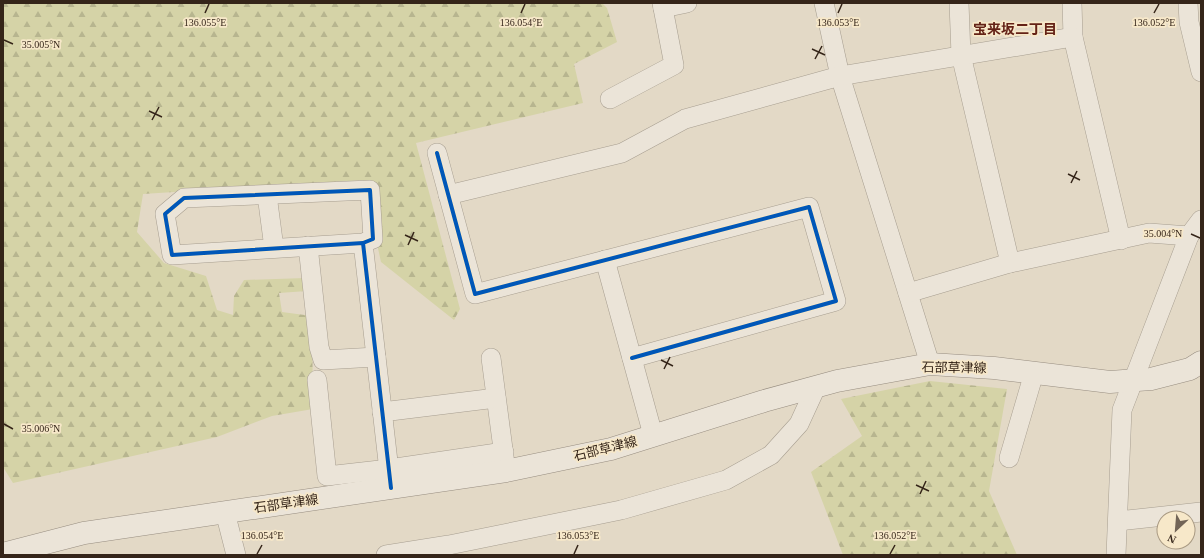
<svg xmlns="http://www.w3.org/2000/svg" width="1204" height="558" viewBox="0 0 1204 558" font-family="'Times New Roman','Noto Sans JP',serif">
	<style>
		.forest { fill: url(#forest-firs) }
		.lines { fill: none; stroke-linecap: round; stroke-linejoin: round }
		.street-casing { stroke: #a79e90; stroke-width: 20 }
		.secondary-casing { stroke: #978d80; stroke-width: 23 }
		.street { stroke: #ebe4d8; stroke-width: 19 }
		.secondary { stroke: #ebe4d8; stroke-width: 22 }
		.cycleway-casing { stroke: #f7e8c9; stroke-width: 6 }
		.cycleway { stroke: #0057b8; stroke-width: 4 }
		.ticks { fill: none; stroke: #352519; stroke-width: 1.5 }
		.labels { text-anchor: middle; stroke-width: 3.5; stroke-linejoin: round; paint-order: stroke }
		.street-label { font-size: 13px; fill: #352519; stroke: #f7e8c9 }
		.neighbourhood-label { font-size: 14px; font-weight: bold; fill: #642216; stroke: #f7e8c9 }
		.ticks-label { font-size: 10px; text-anchor: middle; fill: #352519; stroke: #f7e8c9; stroke-width: 3.5; stroke-linejoin: round; paint-order: stroke }
	</style>
	<defs>
		<pattern id="forest-firs" width="22" height="20" patternUnits="userSpaceOnUse"><rect width="22" height="20" fill="#d5d3a7"/><path d="M5 1l3.5 6h-7zM16 11l3.5 6h-7z" fill="#b7b58f"/></pattern>
	</defs>
	<rect width="100%" height="100%" fill="#e3d9c6"/>
	<g class="forest">
		<path d="M3 3H602L607 8 617 42 574 64 583 103 416 143 460 309 454 320 381 262 363 180 143 194 137 232 164 263 206 276 217 310 233 315 234 296 244 280 305 278 307 291 279 293 282 312 312 316 313 409 272 416 217 437 13 483 3 467Z"/>
		<path d="M930 381 1007 389 989 491 1017 555H843L811 472 862 436 841 399Z"/>
	</g>
	<g class="lines">
		<defs>
			<g id="street">
				<path d="M824 3 840 76 930 364"/>
				<path d="M959 3 961 55 1010 263"/>
				<path d="M1072 3 1073 37 1121 240"/>
				<path d="M1188 3 1189 22 1201 72"/>
				<path d="M663 8 687 3"/>
				<path d="M610 99 674 65 662 3"/>
				<path d="M437 153 475 294 809 207 836 301 632 358"/>
				<path d="M267 195 274 248"/>
				<path d="M448 195 622 153 685 119 840 76 1073 37"/>
				<path d="M363 243 373 239 370 190 184 198 165 214 172 255 363 243 391 488"/>
				<path d="M308 246 319 347 323 360 376 357"/>
				<path d="M605 260 653 435"/>
				<path d="M908 293 1010 263 1149 233 1189 236"/>
				<path d="M491 358 505 464"/>
				<path d="M317 380 327 476 389 469 504 452"/>
				<path d="M382 412 496 398"/>
				<path d="M1009 458 1034 373"/>
				<path d="M225 512 236 555"/>
				<path d="M1118 521 1201 512"/>
				<path d="M386 555 449 545 621 510 726 480 771 455 799 424 816 387"/>
				<path d="M1116 555 1122 410 1189 236 1201 220"/>
			</g>
			<path id="secondary" d="M3 554 84 533 506 471 611 449 764 401 837 381 930 364 994 368 1110 382 1151 379 1190 369 1201 362"/>
		</defs>
		<use href="#street" class="street-casing"/>
		<use href="#secondary" class="secondary-casing"/>
		<use href="#street" class="street"/>
		<use href="#secondary" class="secondary"/>
		<defs>
			<g id="cycleway">
				<path d="M437 153 475 294 809 207 836 301 632 358"/>
				<path d="M363 243 373 239 370 190 184 198 165 214 172 255 363 243 391 488"/>
			</g>
		</defs>
		<use href="#cycleway" class="cycleway-casing"/>
		<use href="#cycleway" class="cycleway"/>
	</g>
	<path class="ticks" d="M205 13 209 4M521 13 525 4M838 13 842 4M1154 13 1159 4M4 40 13 44M812 49 825 55M815 59 822 46M149 111 162 117M152 120 159 107M1068 174 1080 180M1071 183 1077 171M1191 234 1200 238M405 235 418 241M408 245 414 232M661 360 673 366M664 369 670 357M4 424 13 429M916 485 929 491M920 494 926 481M257 554 262 545M574 554 578 545M890 554 895 545"/>
	<g class="labels">
		<g class="street-label">
			<text transform="translate(954 367) rotate(1)" y="5">石部草津線</text>
			<text transform="translate(605 448) rotate(-14)" y="5">石部草津線</text>
			<text transform="translate(286 503) rotate(-8)" y="5">石部草津線</text>
		</g>
		<g class="neighbourhood-label">
			<text x="1015" y="34">宝来坂二丁目</text>
		</g>
	</g>
	<g class="ticks-label">
		<text x="205" y="26">136.055°E</text>
		<text x="521" y="26">136.054°E</text>
		<text x="838" y="26">136.053°E</text>
		<text x="1154" y="26">136.052°E</text>
		<text x="41" y="48">35.005°N</text>
		<text x="1163" y="237">35.004°N</text>
		<text x="41" y="432">35.006°N</text>
		<text x="262" y="539">136.054°E</text>
		<text x="578" y="539">136.053°E</text>
		<text x="895" y="539">136.052°E</text>
	</g>
	<rect width="1204" height="558" fill="none" stroke="#352519" stroke-width="8"/>
	<g transform="translate(1176 530) rotate(206)"><circle r="19" fill="#f7e8c9" stroke="#a99a83"/>
	<path d="M0-3L7 15L0 10L-7 15Z" fill="#726456"/>
	<text y="-6" font-size="11" font-weight="bold" text-anchor="middle" fill="#352519">N</text>
	</g>
</svg>
